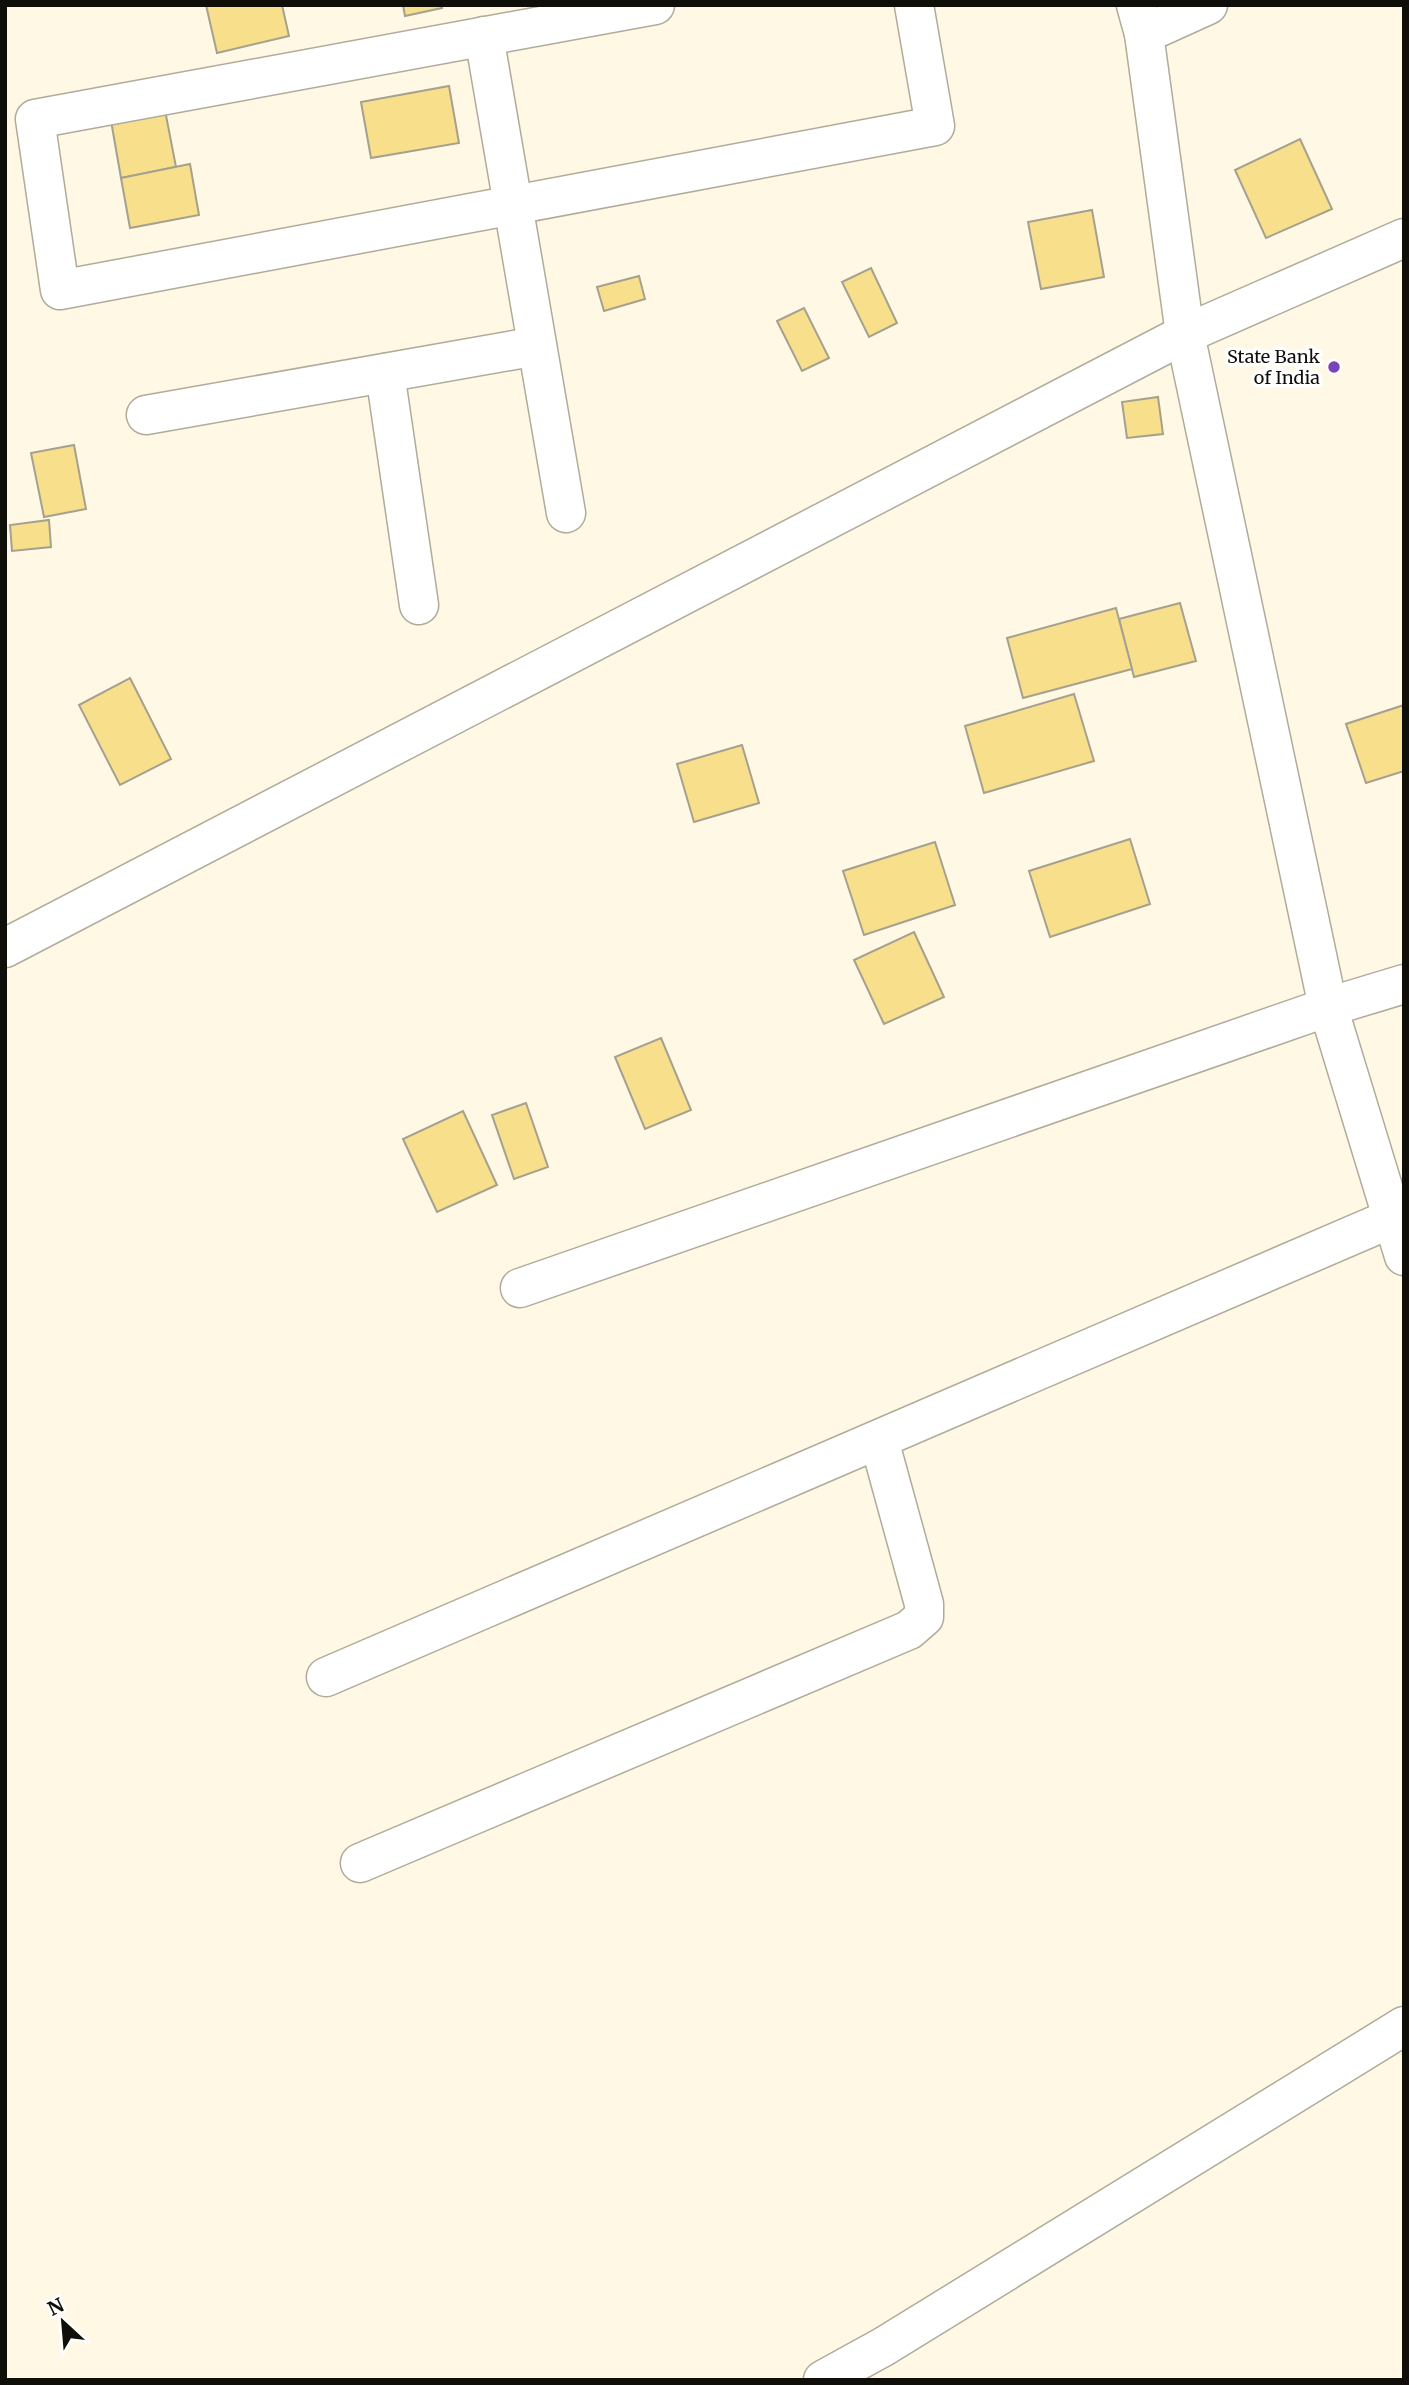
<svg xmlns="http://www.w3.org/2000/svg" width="1409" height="2385" viewBox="0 0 1409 2385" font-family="Merriweather,serif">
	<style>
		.building { fill: #f8df8c; stroke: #a6a18f; stroke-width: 2 }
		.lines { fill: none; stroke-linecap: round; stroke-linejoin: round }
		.street-casing { stroke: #b0ab9a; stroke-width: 41 }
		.secondary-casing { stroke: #b0ab9a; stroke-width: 41 }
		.street { stroke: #fff; stroke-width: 38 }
		.secondary { stroke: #fff; stroke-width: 38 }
		.poi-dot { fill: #7943b9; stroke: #fff; stroke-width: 2.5 }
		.labels { text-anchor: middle; stroke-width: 7; stroke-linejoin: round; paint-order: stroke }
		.poi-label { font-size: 18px; fill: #0f0e08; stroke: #fff; text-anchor: end }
	</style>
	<rect width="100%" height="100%" fill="#fef8e5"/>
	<g class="building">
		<path d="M206 5H282L289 36 217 53Z"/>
		<path d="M403 5H441L442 8 405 16Z"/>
		<path d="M449 86 459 143 371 158 361 102Z"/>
		<path d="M164 105 176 167 121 178 110 115Z"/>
		<path d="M1300 139 1332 209 1266 238 1235 170Z"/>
		<path d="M190 164 199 215 130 228 121 178Z"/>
		<path d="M1092 210 1104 277 1041 289 1028 222Z"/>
		<path d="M871 268 897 323 869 337 842 282Z"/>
		<path d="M639 276 645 299 604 311 597 287Z"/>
		<path d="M804 308 829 358 802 371 777 321Z"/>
		<path d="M1158 397 1163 434 1127 438 1122 402Z"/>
		<path d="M74 445 86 509 44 517 31 453Z"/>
		<path d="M49 520 51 547 12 551 10 525Z"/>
		<path d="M1180 603 1196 661 1134 677 1119 619Z"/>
		<path d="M1116 608 1132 669 1023 698 1007 638Z"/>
		<path d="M130 678 171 759 120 785 79 705Z"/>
		<path d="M1074 694 1094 761 984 793 965 726Z"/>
		<path d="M1404 705V771L1366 783 1346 724Z"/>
		<path d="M742 745 759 803 694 822 677 764Z"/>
		<path d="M1130 839 1150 904 1050 937 1029 871Z"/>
		<path d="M935 842 955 905 864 935 843 871Z"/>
		<path d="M914 932 944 997 884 1024 854 960Z"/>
		<path d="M661 1038 691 1110 645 1129 615 1057Z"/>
		<path d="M526 1103 548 1167 514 1179 492 1115Z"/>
		<path d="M463 1111 497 1185 437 1212 403 1139Z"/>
	</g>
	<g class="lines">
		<defs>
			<g id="street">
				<path d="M655 5 35 119 60 290 935 126 914 5"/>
				<path d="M1144 34 1208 5"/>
				<path d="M484 36 566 513"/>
				<path d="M385 373 419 605"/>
				<path d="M146 415 537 346"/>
				<path d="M5 948 1185 334 1404 238"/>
				<path d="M520 1288 1328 1007 1404 984"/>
				<path d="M326 1677 1404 1213"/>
				<path d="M360 1863 909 1630 924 1617V1604L879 1440"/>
				<path d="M823 2380 883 2347 1404 2026"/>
			</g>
			<path id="secondary" d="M1136 5 1144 34 1185 334 1328 1007 1404 1256"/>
		</defs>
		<use href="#street" class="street-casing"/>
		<use href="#secondary" class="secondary-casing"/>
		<use href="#street" class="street"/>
		<use href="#secondary" class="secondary"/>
	</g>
	<circle class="poi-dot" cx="1334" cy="367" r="7"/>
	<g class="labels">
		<g class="poi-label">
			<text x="1320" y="363">State Bank<tspan x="1320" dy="21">of India</tspan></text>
		</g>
	</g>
	<rect width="1409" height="2385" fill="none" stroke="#0f0e08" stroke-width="14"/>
	<g transform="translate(63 2322) rotate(334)" stroke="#ffffff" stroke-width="5" paint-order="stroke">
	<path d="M0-5L12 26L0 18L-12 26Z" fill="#0f0e08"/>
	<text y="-10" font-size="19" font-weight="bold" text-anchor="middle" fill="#0f0e08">N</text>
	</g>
</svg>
